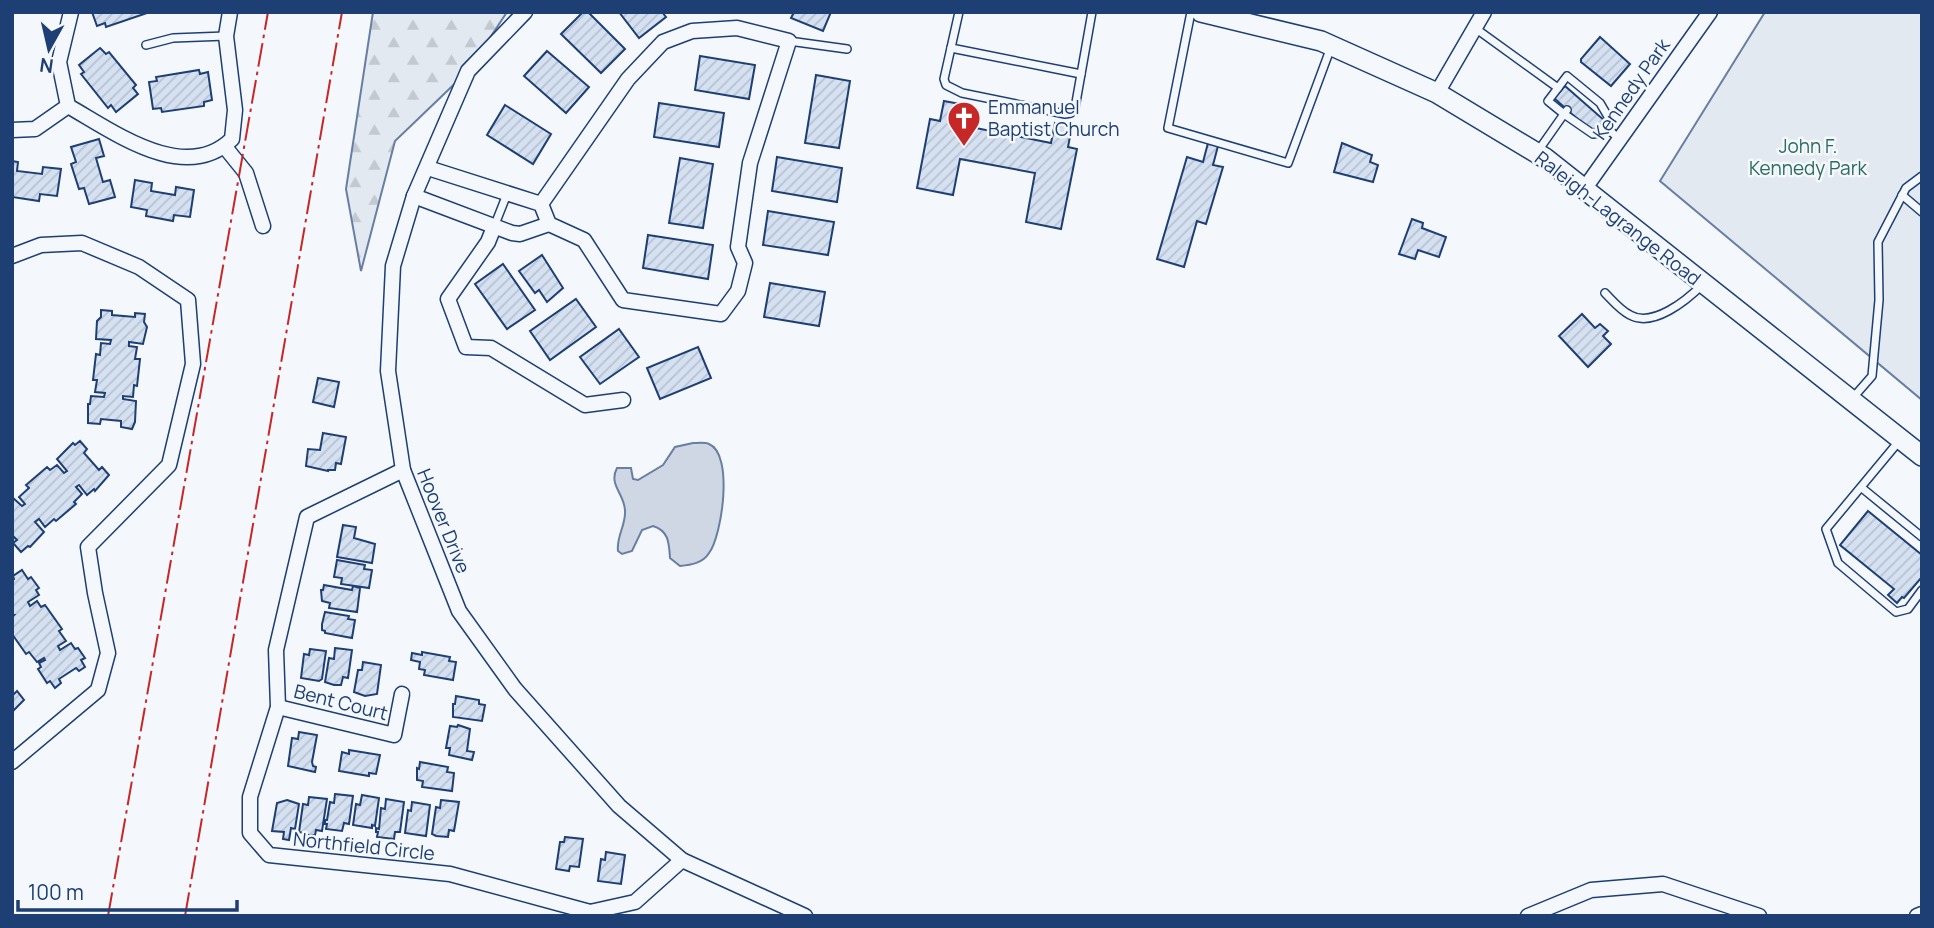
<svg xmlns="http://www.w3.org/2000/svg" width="1934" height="928" viewBox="0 0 1934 928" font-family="Manrope,sans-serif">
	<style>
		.green { fill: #e3e9f0; stroke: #687fa3; stroke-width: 2 }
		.forest { fill: url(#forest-firs); stroke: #687fa3; stroke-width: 2 }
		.water { fill: #cfd7e4; stroke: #687fa3; stroke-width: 2 }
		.building { fill: url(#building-hatch); stroke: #1d3f73; stroke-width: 2 }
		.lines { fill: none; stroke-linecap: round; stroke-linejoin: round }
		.lane-casing { stroke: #1d3f73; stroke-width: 10 }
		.street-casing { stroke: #1d3f73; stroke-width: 17 }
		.secondary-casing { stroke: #1d3f73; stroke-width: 22 }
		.lane { stroke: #f4f7fb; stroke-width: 7 }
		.street { stroke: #f4f7fb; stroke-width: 14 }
		.secondary { stroke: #f4f7fb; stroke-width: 19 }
		.power { stroke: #c62828; stroke-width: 2; stroke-dasharray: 24 5 3.5 5; stroke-linecap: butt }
		.labels { text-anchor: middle; stroke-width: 5; stroke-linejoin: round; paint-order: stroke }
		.street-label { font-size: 19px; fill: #1d3f73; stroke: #f4f7fb }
		.poi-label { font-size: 19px; fill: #1d3f73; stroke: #f4f7fb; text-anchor: start }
		.park-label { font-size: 19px; fill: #2c6c60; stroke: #f4f7fb }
	</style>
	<defs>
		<pattern id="forest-firs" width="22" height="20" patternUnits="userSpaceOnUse" patternTransform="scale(1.75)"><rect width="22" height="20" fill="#e3e9f0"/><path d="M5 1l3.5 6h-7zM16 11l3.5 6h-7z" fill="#c2c9d1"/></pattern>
		<pattern id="building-hatch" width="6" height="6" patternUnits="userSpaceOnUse" patternTransform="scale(1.75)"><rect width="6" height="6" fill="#d5e0f0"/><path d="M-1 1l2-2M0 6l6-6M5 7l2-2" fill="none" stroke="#b6c1d1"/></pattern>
	</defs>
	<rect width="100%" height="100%" fill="#f4f7fb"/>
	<path class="green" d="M1765 12H1922V400L1660 181Z"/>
	<path class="forest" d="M373 12H507L468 71 395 141 361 271 346 189Z"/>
	<path class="water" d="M693 443C698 443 705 442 709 444 734 454 722 536 709 553 703 563 691 565 680 566L670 558C669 543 669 531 653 526L642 530 632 551 622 554 618 551C616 537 626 525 625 511 625 494 608 485 617 468H631L633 479 638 480 663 465 675 447Z"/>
	<g class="building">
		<path d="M92 12H147V13L106 27 105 23 97 26Z"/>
		<path d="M583 12H588L625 49 601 73 561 34Z"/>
		<path d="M619 12H662L666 17 639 38Z"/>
		<path d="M794 12H831L823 31 791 18Z"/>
		<path d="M1600 37 1630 64 1611 86 1581 62V59Z"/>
		<path d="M100 48 106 54 109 52 136 85 133 88 138 94 116 112 111 105 108 108 81 74 84 72 79 65Z"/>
		<path d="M547 51 589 87 566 113 524 76Z"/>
		<path d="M700 56 755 65 749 99 695 90Z"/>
		<path d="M199 70 200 74 208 72 212 100 204 102V106L162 112 161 108 153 109 149 82 157 81 156 77Z"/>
		<path d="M816 75 850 81 839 148 805 143Z"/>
		<path d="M1565 86 1605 121 1594 134 1554 98Z"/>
		<path d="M944 101 960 104 956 124 1051 143 1055 123 1072 126 1068 147 1077 149 1061 229 1026 222 1035 173 960 159 953 195 917 188 930 119 940 121Z"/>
		<path d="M659 103 724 113 719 147 654 137Z"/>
		<path d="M505 105 551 134 533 164 487 135Z"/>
		<path d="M99 139 104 156 96 158 103 182 110 180 115 197 89 204 84 188 79 189 71 164 76 162 71 147Z"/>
		<path d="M1208 143 1218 146 1213 165 1223 167 1206 224 1197 221 1184 267 1157 259 1187 157 1203 162Z"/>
		<path d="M1342 143 1372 155 1370 162 1378 165 1373 182 1334 172Z"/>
		<path d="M777 157 842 168 837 202 772 191Z"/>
		<path d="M680 158 713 164 703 228 669 223Z"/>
		<path d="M12 161 18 162 17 171 42 174 43 167 61 169 57 196 40 194 39 201 12 197Z"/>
		<path d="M135 180 152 183 151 191 175 195 176 187 194 190 190 217 174 215 173 221 146 216 147 210 131 207Z"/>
		<path d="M768 211 834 222 828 255 763 245Z"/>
		<path d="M1412 219 1423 223 1422 228 1446 237 1439 257 1418 250 1415 259 1399 254Z"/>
		<path d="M648 235 713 245 708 279 643 268Z"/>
		<path d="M542 255 563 288 547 302 539 290 535 293 519 271Z"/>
		<path d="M503 264 535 310 507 329 475 284Z"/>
		<path d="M770 283 825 292 819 326 764 317Z"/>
		<path d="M576 299 596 327 550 360 530 331Z"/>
		<path d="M101 310 112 311V315L135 317V313L145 314 144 322 147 327 143 344 129 342V346L137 347 135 359H140L137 386 134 385 133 397 123 396V399L136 401 135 422 132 429 121 427V421L101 419 100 424 88 423V404H90L91 396 104 397 105 393 95 392 97 380H93L96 354 100 355 101 343 110 344 111 340 96 339 97 321 101 317Z"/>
		<path d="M1582 314 1595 328 1600 324 1608 331 1603 336 1611 344 1588 367 1559 336Z"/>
		<path d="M619 329 639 357 600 384 580 357Z"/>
		<path d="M698 347 711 378 660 399 647 368Z"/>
		<path d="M318 378 339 382 334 407 313 402Z"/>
		<path d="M323 433 346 437 341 464 336 463 335 470H328V471L306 466 308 449 320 450Z"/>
		<path d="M80 441 87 449 84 453 99 470 102 467 109 475 95 491 94 489 87 495 79 485 76 487 82 494 74 502 76 504 56 521 54 519 45 527 39 519 35 522 44 532 30 547 28 546 21 552 13 543 17 540 12 535V497L22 506 25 504 19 497 29 488 26 485 47 467 50 470 57 465 64 473 67 471 57 459 73 443 75 445Z"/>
		<path d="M1868 511 1922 555V577L1904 598 1902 597 1897 603 1888 595 1894 589 1840 545Z"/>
		<path d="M343 525 356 527 354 538 375 544 372 563 337 557Z"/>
		<path d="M337 560 365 565 364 569 372 570 369 588 341 584 342 578 334 577Z"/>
		<path d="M22 570 28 579 31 577 39 588 36 590 39 595 28 602 30 606 37 601 41 607 45 605 62 629 59 631 66 641 58 646 60 650 71 643 75 649 78 648 85 658 81 660 85 667 79 671 76 668 59 679 61 683 55 688 50 681 47 683 38 669 41 667 39 663 45 660 44 658 37 662 29 652 26 654 12 634V617L14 615H12V581L14 579 13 576Z"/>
		<path d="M324 585 352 590 353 586 360 588 357 612 329 608 330 603 322 601 321 590H323Z"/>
		<path d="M325 612 349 616 348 619 355 620 352 638 325 633V631L322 630V624Z"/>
		<path d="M335 648 352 650 348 678 343 677 341 685H334L325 682 329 658 334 659Z"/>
		<path d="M310 649 326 651 322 679 319 681 301 678 304 654 309 655Z"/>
		<path d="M422 652 450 657 449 661 456 662 453 680 424 675 425 670 419 669 420 662 411 660 412 653 422 655Z"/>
		<path d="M363 662 381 665 377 694 365 696 354 692 358 670H362Z"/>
		<path d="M12 691 14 694 17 691 24 700 12 712Z"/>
		<path d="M456 696 479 700V704L485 705 482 721 453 717V704H455Z"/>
		<path d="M458 725 470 729 467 751 474 752 472 760 449 755 450 748H446L450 726 457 727Z"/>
		<path d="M299 732 317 735 312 762 313 766 316 767 315 772 288 766 292 738 298 739Z"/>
		<path d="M349 750 380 755 376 774 369 773V776L339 771 342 752 349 754Z"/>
		<path d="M420 762 448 767 447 772 454 773 452 791 422 787 423 781 417 780V768L419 769Z"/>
		<path d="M335 794 353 796 349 824 344 823 342 831 326 829 327 824H325V820H327L330 802 334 803Z"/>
		<path d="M362 795 379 798 375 826 372 825V828L353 825 356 804 360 805Z"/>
		<path d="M309 797 327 799 322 831 316 830 315 835H304V833L299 832 303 804 308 805Z"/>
		<path d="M386 799 404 802 400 832H395L394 839 377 837 378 832H376V828L379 829 381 808 385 809Z"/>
		<path d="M287 800 299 804 295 829 291 828 289 840 283 839 284 832 272 831 277 803Z"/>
		<path d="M441 800 459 802 454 831 449 830 448 837 436 836 432 834 436 807 440 808Z"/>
		<path d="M412 802 430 805 426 836 405 833 408 810 411 811Z"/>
		<path d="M565 837 583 839 579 867 570 866 569 871 556 869 560 842H564Z"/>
		<path d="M606 852 625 855 621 884 598 881 601 859 605 860Z"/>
	</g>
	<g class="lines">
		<defs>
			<g id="lane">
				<path d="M959 12 944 79 946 85 962 93 1065 114 1071 113 1075 108 1092 12"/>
				<path d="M1191 12 1168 128 1288 163 1331 47"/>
				<path d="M1475 28 1558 88"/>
				<path d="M789 41 847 49"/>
				<path d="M146 45 173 38 226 36"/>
				<path d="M951 48 1081 74"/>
				<path d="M1567 110 1564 114 1593 134 1600 133 1605 126 1619 139"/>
				<path d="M1538 151 1564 114 1548 101 1567 76 1600 103 1610 120 1605 126"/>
				<path d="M1902 195 1922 212"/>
				<path d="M494 227 507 194"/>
				<path d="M1605 293C1612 300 1620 310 1630 315 1653 328 1687 300 1702 285"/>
				<path d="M1851 400 1872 376 1879 300 1878 242 1906 188 1922 176"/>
				<path d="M1900 440 1826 529 1838 563 1896 612 1908 609 1922 590"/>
				<path d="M1862 488 1922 537"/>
			</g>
			<g id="street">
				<path d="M525 12 468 71 414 196 393 266 388 371 403 470 459 611 515 689 619 806 682 860 805 916"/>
				<path d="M1437 93 1484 12"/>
				<path d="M68 106C114 132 185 185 232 139L235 110 226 36 230 12"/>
				<path d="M68 106 59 62 71 12"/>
				<path d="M12 130 35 129 68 106"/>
				<path d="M225 147 246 173 263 226"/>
				<path d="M428 168 541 204 628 79 663 42 692 31 737 28 789 41 750 163 738 247 745 263 738 291 721 314 623 300 584 240 549 224 541 204"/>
				<path d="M1585 188 1710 12"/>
				<path d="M414 196 512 233 520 234 549 224"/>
				<path d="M494 227 488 242 448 299 466 347 491 348 585 405 623 400"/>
				<path d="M12 256 41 245 82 243 139 267 188 300 193 364 169 465 88 547 95 593 108 653 98 690 12 762"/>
				<path d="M403 470 307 517 276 650 278 707 250 797V833L269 855 450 874 590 912 635 902 682 860"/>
				<path d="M278 707 394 735 402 694"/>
				<path d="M1528 916 1591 890 1663 884 1759 916"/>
				<path d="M1917 916 1922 914"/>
			</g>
			<path id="secondary" d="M1201 12 1321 41 1437 93 1545 158 1922 456"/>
		</defs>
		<use href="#lane" class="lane-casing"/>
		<use href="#street" class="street-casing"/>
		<use href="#secondary" class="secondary-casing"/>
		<use href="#lane" class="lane"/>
		<use href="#street" class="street"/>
		<use href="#secondary" class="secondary"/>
		<g class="power">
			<path d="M108 916 268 12"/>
			<path d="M185 916 342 12"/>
		</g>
	</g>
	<defs>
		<symbol id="church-pin" viewBox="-11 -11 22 30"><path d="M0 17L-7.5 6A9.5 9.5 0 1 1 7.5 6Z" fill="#c62828" stroke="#f4f7fb"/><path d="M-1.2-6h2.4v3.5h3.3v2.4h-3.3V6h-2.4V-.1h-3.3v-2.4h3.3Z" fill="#fff"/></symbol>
	</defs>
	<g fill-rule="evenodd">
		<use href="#church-pin" x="945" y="99" width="38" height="52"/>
	</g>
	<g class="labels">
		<g class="street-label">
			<text transform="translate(1631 89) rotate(-55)" y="7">Kennedy Park</text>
			<text transform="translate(1618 218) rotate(38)" y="7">Raleigh-Lagrange Road</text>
			<text transform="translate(444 521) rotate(68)" y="7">Hoover Drive</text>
			<text transform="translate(341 702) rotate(14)" y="7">Bent Court</text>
			<text transform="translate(364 846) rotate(6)" y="7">Northfield Circle</text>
		</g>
		<g class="poi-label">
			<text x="988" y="114">Emmanuel<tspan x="988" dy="22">Baptist Church</tspan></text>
		</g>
		<g class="park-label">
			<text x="1808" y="153">John F.<tspan x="1808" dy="22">Kennedy Park</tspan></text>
		</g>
	</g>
	<rect width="1934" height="928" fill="none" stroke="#1d3f73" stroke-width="28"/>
	<g transform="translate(49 49) rotate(188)" stroke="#f4f7fb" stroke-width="5" paint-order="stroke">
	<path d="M0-5L12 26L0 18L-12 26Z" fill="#1d3f73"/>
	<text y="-10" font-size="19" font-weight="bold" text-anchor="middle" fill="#1d3f73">N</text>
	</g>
	<path d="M18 900v10h219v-10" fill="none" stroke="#1d3f73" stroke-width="3.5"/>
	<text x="28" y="900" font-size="21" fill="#1d3f73" stroke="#f4f7fb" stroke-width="5" paint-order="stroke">100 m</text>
</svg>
